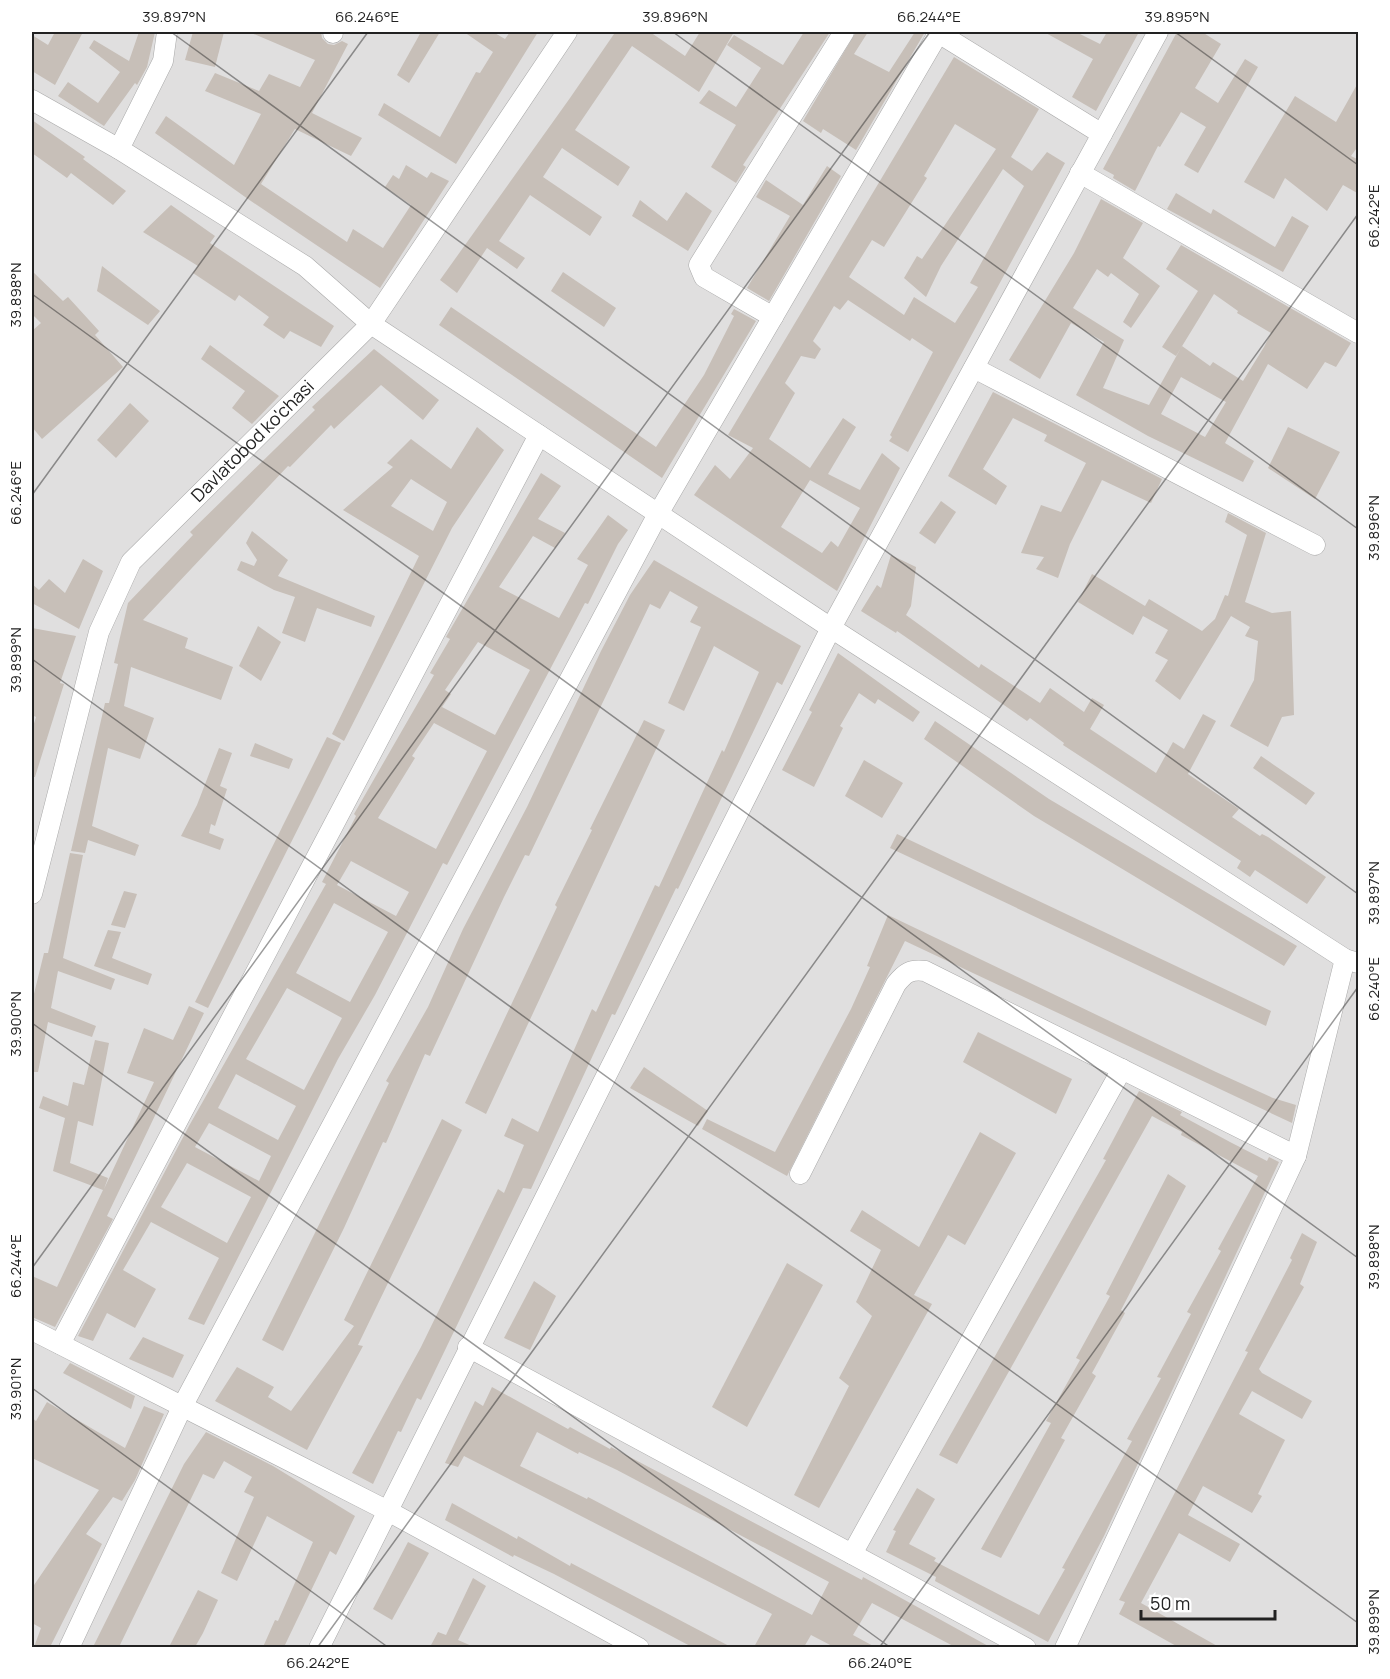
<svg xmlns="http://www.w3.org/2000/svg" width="1390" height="1679" viewBox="0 0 1390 1679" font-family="Manrope,sans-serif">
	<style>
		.residential { fill: #e0dfdf }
		.building { fill: #c7bfb8; fill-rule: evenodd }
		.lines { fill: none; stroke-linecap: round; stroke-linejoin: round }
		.minor-casing { stroke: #a9a9a9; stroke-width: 21 }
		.minor { stroke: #fff; stroke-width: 20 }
		.ticks { fill: none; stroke: #222; stroke-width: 1.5; stroke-opacity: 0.45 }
		.labels { text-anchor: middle; stroke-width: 4.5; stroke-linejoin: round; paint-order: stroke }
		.street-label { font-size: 18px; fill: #222; stroke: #fff }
		.neatline { fill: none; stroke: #222; stroke-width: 2 }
		.ticks-label { font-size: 15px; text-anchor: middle; fill: #222 }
	</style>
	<rect width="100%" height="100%" fill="#f2efe9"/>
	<rect class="residential" x="32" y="32" width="1326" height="1615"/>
	<g class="building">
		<path d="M55 32H83L55 85 32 71V35L48 45Z"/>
		<path d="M139 32H155L147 67 137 85 135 83 104 126 58 96 68 82 98 103 120 72 89 48 94 40 129 61Z"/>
		<path d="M193 32H224L215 67 185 60Z"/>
		<path d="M249 32H321L322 38 328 44 334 45 342 41 348 44 312 113 362 138 351 156 295 129 261 184 347 242 353 229 383 248 411 205 385 187 393 175 399 179 406 165 427 178 431 172 449 181 380 288 248 199 155 133 166 116 234 165 261 114 205 91 215 73 259 91 269 74 300 87 315 60Z"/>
		<path d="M421 32H440L409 83 397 75Z"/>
		<path d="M464 32H493L505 39 510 32H538L456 164 378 115 384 103 440 137 476 72 480 73 493 52Z"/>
		<path d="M611 32H650L685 56 700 32H734L699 92 632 46 575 130 630 167 618 186 562 148 543 177 602 217 590 236 530 195 499 241 525 258 517 269 487 248 457 293 440 280 570 98 614 34Z"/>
		<path d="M804 32H830L743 165 746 167 736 183 711 167 736 125 699 103 709 90 736 107 761 68 727 45 734 35 783 65Z"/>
		<path d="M856 32H868L854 54 889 72 915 32H925L856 150 823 129 821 133 803 121Z"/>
		<path d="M1044 32H1076L1100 44 1107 32H1139L1096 111 1072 97 1093 59Z"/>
		<path d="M1177 32H1202L1221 44 1195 88 1218 103 1245 59 1258 67 1198 173 1184 165 1206 127 1181 112 1160 147 1158 146 1135 191 1113 178 1114 175 1103 169Z"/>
		<path d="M954 57 1039 109 1011 157 1032 171 1047 152 1065 163 908 452 889 441 892 437 890 435 933 352 912 338 910 341 848 300 840 310 834 306 813 341 821 349 815 359 801 356 785 383 795 393 769 439 810 468 843 418 856 427 828 474 860 490 882 453 900 468 837 591 694 495 715 465 730 479 753 448 728 435ZM955 124 996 149 922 259 917 256 904 278 926 297 941 266 1003 169 1024 186 970 283 978 287 955 323 914 297 904 315 849 277 872 240 884 247 927 178 924 176ZM810 480 860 508 838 547 831 541 822 553 781 527Z"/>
		<path d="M1359 81V145L1351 156 1359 160V194L1343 185 1327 211 1285 178 1274 199 1244 182 1295 96 1336 122Z"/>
		<path d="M32 120 85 157 83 159 126 191 113 205 71 173 67 178 32 153Z"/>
		<path d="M827 166 841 176 769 301 747 288 790 216 756 197 766 180 803 205Z"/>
		<path d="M686 192 712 211 688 251 632 216 640 200 667 221Z"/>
		<path d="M1176 193 1211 214 1213 209 1275 247 1292 216 1309 226 1283 272 1167 209Z"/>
		<path d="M1101 199 1143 223 1123 258 1160 286 1131 328 1123 322 1139 294 1111 273 1108 277 1097 269 1073 308 1124 340 1103 388 1149 405 1182 346 1210 366 1213 362 1243 381 1264 347 1271 333 1237 313 1238 311 1214 294 1176 356 1162 347 1198 291 1166 269 1181 245 1351 343 1336 367 1325 362 1307 389 1268 364 1225 443 1254 461 1243 482 1148 436 1076 395 1104 342 1071 323 1040 379 1009 360 1074 253ZM1181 377 1226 402 1205 437 1161 414Z"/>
		<path d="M171 205 215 236 210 243 334 326 321 347 290 331 284 339 263 325 269 317 239 295 235 301 193 273 198 266 143 232Z"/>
		<path d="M102 266 160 311 148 325 97 291Z"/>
		<path d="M32 271 63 301 68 297 99 331 95 335 123 367 42 439 32 427V331L41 323 32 314Z"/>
		<path d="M563 272 616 308 604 327 551 291Z"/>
		<path d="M451 307 656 447 704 375 734 316 731 314 734 309 756 321 662 478 439 325Z"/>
		<path d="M210 345 279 396 252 424 232 408 245 391 201 359Z"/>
		<path d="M374 349 439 400 423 420 381 385 334 429 331 425 290 467 288 466 143 620 188 638 185 648 233 667 221 700 131 667 124 706 154 718 140 759 108 748 92 826 139 845 135 856 88 840 85 853 71 851 105 703H109L118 664 114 663 128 603 193 535 190 532 315 410 312 407Z"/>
		<path d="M993 392 1162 479 1151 503 1102 480 1070 544 1058 578 1036 569 1044 557 1021 553 1041 505 1061 512 1086 463 1044 441 1047 435 1013 418 983 469 1007 486 996 505 948 476Z"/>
		<path d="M130 403 149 421 116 458 97 440Z"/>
		<path d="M477 427 504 450 452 528 344 741 332 734 419 556 343 510 393 467 387 463 411 439 451 469ZM411 479 447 502 433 531 391 506Z"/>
		<path d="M1288 427 1340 452 1315 499 1268 468Z"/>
		<path d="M541 473 561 486 538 519 565 533 555 548 533 536 499 587 559 618 588 565 577 559 608 515 628 530 618 544 588 604 585 603 447 865 443 863 375 995 338 1059 204 1325 188 1319 219 1258 151 1222 123 1270 156 1289 135 1328 107 1313 93 1341 78 1336 189 1126 326 884 322 882 356 816 354 814 434 675 430 673 450 639 446 637 450 630ZM478 642 530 670 495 735 442 707 451 694 445 690ZM434 723 487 751 436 849 378 818 415 758 412 756ZM351 861 409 892 396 916 337 885ZM334 903 388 932 350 1002 296 973ZM287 988 342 1018 304 1090 246 1059ZM236 1074 296 1106 278 1140 218 1108ZM209 1123 271 1156 259 1181 195 1147ZM187 1163 251 1197 227 1243 161 1207Z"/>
		<path d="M941 501 956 512 935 544 919 533Z"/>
		<path d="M1228 513 1266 533 1245 602 1272 613 1291 611 1294 715 1282 717 1268 747 1230 726 1254 680 1258 641 1245 636 1250 627 1231 616 1180 700 1155 681 1168 660 1155 653 1168 630 1143 616 1133 635 1078 602 1092 574 1145 606 1149 599 1202 631 1215 619 1225 595 1228 596 1247 535 1225 522Z"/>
		<path d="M252 531 288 560 278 576 375 616 371 627 317 608 305 642 282 633 295 597 274 590 237 570 241 561 254 566 257 560 246 543Z"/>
		<path d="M891 555 916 567 911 606 906 615 979 668 981 664 1040 703 1050 688 1084 712 1092 698 1104 705 1090 729 1156 773 1173 742 1184 749 1203 714 1216 721 1188 774 1239 809 1232 817 1260 836 1262 834 1268 837 1326 877 1307 904 1255 870 1250 877 1237 868 1241 861 1063 745 1064 743 1030 718 1027 721 897 631 896 633 861 611 877 585 881 588Z"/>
		<path d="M83 559 103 571 79 629 32 603V584L39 590 49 579 65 593Z"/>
		<path d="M654 560 801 646 782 685 777 682 678 889 676 888 615 1015 612 1014 531 1189 523 1188 421 1400 417 1398 401 1432 398 1431 373 1484 352 1473 421 1347 498 1189 504 1193 524 1145 504 1136 512 1118 538 1132 592 1009 596 1012 655 885 659 887 722 750 724 752 759 672 714 646 684 711 668 703 701 627 690 622 698 607 670 591 660 609 650 604 529 856 525 855 504 897 430 1056 425 1054 386 1143 383 1142 344 1228 283 1351 262 1340 389 1083 386 1081 428 1007 463 929 527 807 601 651 630 595Z"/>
		<path d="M258 626 281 642 261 681 239 666Z"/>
		<path d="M32 628 76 636 60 683 64 684 35 777H32V730L36 717 32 715Z"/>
		<path d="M838 653 920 712 913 722 878 699 875 704 859 693 840 726 843 728 814 787 782 770 812 712 809 710Z"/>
		<path d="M644 720 665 730 486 1114 465 1103 557 907 555 905 592 830 590 829Z"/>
		<path d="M935 721 1049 799 1297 946 1284 966 1034 816 924 739Z"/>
		<path d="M327 737 341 743 208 1008 195 1002Z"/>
		<path d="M255 743 293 759 289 769 250 756Z"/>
		<path d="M219 748 232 753 220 786 227 789 215 826 211 824 209 833 224 839 220 850 181 836 197 805Z"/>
		<path d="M1261 756 1315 793 1306 805 1253 768Z"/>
		<path d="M864 760 903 783 882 818 845 796Z"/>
		<path d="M897 834 1271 1011 1266 1026 890 848Z"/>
		<path d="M70 853 83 855 63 958 115 979 111 990 58 971 51 1008 96 1026 92 1037 48 1022 38 1072H32V1002L44 953H48Z"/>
		<path d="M124 891 137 894 125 928 111 925Z"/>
		<path d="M888 915 1216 1072 1273 1098 1296 1105 1292 1123 905 941 787 1176 702 1129 707 1119 775 1152 851 1009 870 967 867 966Z"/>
		<path d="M108 930 121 932 112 958 152 974 148 985 94 966Z"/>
		<path d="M189 1006 204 1013 107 1216 113 1219 55 1327 32 1317V1276L57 1287 103 1190 53 1171 65 1118 39 1108 43 1096 68 1106 73 1082 84 1085 95 1040 109 1043 93 1126 78 1121 70 1163 108 1178 104 1189 154 1082 127 1073 144 1028 173 1040Z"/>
		<path d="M978 1032 1072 1079 1056 1114 963 1062Z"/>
		<path d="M644 1067 708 1111 698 1126 630 1088Z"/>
		<path d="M1139 1091 1182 1112 1180 1115 1230 1142 1267 1161 1269 1157 1279 1162 1104 1536 1048 1642 935 1581 936 1577 886 1552 896 1531 893 1530 917 1488 935 1499 909 1544 936 1558 934 1561 1039 1615 1065 1569 1062 1568 1132 1441 1127 1439 1161 1378 1157 1377 1191 1314 1187 1312 1221 1251 1218 1249 1258 1176 1181 1135 1182 1132 1152 1116 957 1464 939 1455 1106 1160 1103 1159Z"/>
		<path d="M442 1119 462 1130 358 1345 363 1346 307 1450 215 1401 237 1367 274 1387 268 1397 291 1411 354 1326 344 1320Z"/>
		<path d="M980 1132 1016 1153 965 1245 948 1235 914 1295 932 1304 819 1508 794 1495 849 1386 839 1378 872 1316 856 1302 881 1250 850 1231 862 1210 919 1247Z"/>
		<path d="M1168 1174 1186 1186 1121 1310 1125 1313 1092 1373 1096 1376 1061 1438 1065 1440 1001 1558 981 1549 1051 1423 1046 1421 1080 1360 1076 1358 1110 1296 1106 1294Z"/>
		<path d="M1302 1233 1317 1242 1300 1284 1304 1287 1259 1369 1262 1373 1312 1401 1302 1419 1252 1391 1239 1414 1285 1440 1258 1494 1262 1496 1252 1513 1203 1486 1188 1515 1240 1544 1230 1562 1179 1533 1141 1603 1219 1647H1178L1119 1614 1125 1602 1119 1600 1248 1352 1245 1351 1292 1260 1290 1258Z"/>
		<path d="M787 1263 823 1285 747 1427 712 1407Z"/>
		<path d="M534 1281 556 1296 530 1350 504 1338Z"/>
		<path d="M143 1337 184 1355 173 1378 129 1359Z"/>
		<path d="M70 1363 135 1396 131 1409 63 1373Z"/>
		<path d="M492 1387 568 1429 570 1427 610 1449 611 1447 862 1580 863 1577 990 1647H955L872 1603 853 1635 875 1647H834L811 1635 804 1647H754L772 1614 464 1456 458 1467 445 1463 475 1401 483 1406ZM537 1432 578 1454 579 1452 617 1470 829 1582 812 1615 588 1497 587 1499 520 1466Z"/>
		<path d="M47 1402 125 1448 144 1406 164 1414 135 1480 122 1501 113 1497 86 1534 102 1544 50 1647H34L41 1628 32 1623V1588L99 1490 32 1458V1418L36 1421Z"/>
		<path d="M206 1432 273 1466 355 1516 336 1555 330 1551 284 1647H263L275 1620 278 1621 313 1542 267 1516 237 1581 221 1573 254 1497 244 1492 252 1477 224 1461 214 1479 203 1474 119 1647H93L184 1464Z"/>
		<path d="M452 1503 517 1539 518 1536 570 1566 571 1563 731 1647H692L554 1574 514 1555 513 1557 445 1520Z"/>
		<path d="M408 1542 429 1553 392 1620 373 1609Z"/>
		<path d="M473 1578 486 1586 458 1640 474 1647H430L438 1632 446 1635Z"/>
		<path d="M198 1590 218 1600 203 1633 195 1647H169Z"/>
	</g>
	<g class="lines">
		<defs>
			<g id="minor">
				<path d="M937 32 1102 134"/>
				<path d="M333 33V32"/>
				<path d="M32 100 119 149 305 266 371 324 831 628 1345 959 1358 963"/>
				<path d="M119 149 163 61 167 32"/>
				<path d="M1080 173 1358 333"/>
				<path d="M773 317 704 277 699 265 844 32"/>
				<path d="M974 368 1315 545"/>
				<path id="s1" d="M32 894 99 632 131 562 371 324 567 32"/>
				<path d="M800 1174 896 984C905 973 910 969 925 971L1296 1156"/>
				<path d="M32 1330 386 1510 639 1648"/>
				<path d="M60 1344 539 435"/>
				<path d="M468 1347 1026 1648"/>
				<path d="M852 1554 1122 1069"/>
				<path d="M69 1648 183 1405 658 514 939 32"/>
				<path d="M319 1648 831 628 1158 32"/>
				<path d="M1065 1648 1296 1156 1345 959"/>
			</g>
		</defs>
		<use href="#minor" class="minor-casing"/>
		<use href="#minor" class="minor"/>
	</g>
	<path class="ticks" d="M171 32 1358 894M673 32 1358 529M1175 32 1358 165M32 294 1358 1258M32 495 368 32M32 659 1358 1623M32 1023 891 1648M32 1268 930 32M32 1388 389 1648M317 1648 1358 214M879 1648 1358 987"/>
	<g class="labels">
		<g class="street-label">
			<text dy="6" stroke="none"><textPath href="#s1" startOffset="519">Davlatobod ko'chasi</textPath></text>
		</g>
	</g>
	<rect width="1390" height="1679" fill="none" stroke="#ffffff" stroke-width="66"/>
	<path d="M1141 1610v9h134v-9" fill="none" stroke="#222222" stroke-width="3"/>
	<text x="1150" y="1610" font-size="18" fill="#222222" stroke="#ffffff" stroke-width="4.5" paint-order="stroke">50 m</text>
	<rect x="33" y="33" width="1324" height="1613" class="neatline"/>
	<g class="ticks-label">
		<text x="174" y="22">39.897°N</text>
		<text x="367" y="22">66.246°E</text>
		<text x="675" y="22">39.896°N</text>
		<text x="929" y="22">66.244°E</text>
		<text x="1177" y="22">39.895°N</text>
		<text transform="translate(1374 216) rotate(-90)" y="5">66.242°E</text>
		<text transform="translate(16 295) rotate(-90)" y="5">39.898°N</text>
		<text transform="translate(16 493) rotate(-90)" y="5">66.246°E</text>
		<text transform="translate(1374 528) rotate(-90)" y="5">39.896°N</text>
		<text transform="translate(16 660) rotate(-90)" y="5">39.899°N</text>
		<text transform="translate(1374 893) rotate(-90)" y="5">39.897°N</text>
		<text transform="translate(1374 989) rotate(-90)" y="5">66.240°E</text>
		<text transform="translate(16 1024) rotate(-90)" y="5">39.900°N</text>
		<text transform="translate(1374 1257) rotate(-90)" y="5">39.898°N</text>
		<text transform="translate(16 1266) rotate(-90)" y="5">66.244°E</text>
		<text transform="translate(16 1389) rotate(-90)" y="5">39.901°N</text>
		<text transform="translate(1374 1622) rotate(-90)" y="5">39.899°N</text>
		<text x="318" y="1668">66.242°E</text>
		<text x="880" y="1668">66.240°E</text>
	</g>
</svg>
